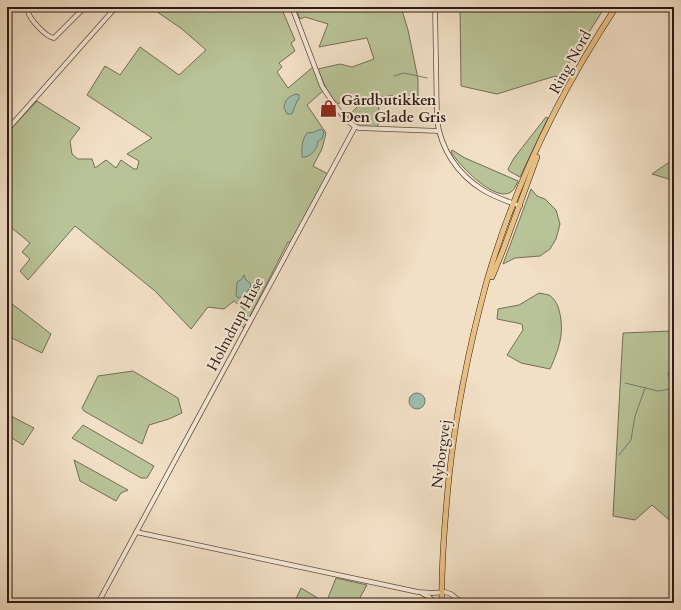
<svg xmlns="http://www.w3.org/2000/svg" width="681" height="610" viewBox="0 0 681 610" font-family="Cardo,serif">
	<style>
		.green { fill: #b8c397; stroke: #726e55 }
		.water { fill: #9dbeae; stroke: #707c70 }
		.lines { fill: none; stroke-linecap: round; stroke-linejoin: round }
		.stream { stroke: #707c70; stroke-width: 1 }
		.minor-casing { stroke: #5e4c40; stroke-width: 5.5 }
		.major-casing { stroke: #2c1a13; stroke-width: 6 }
		.minor { stroke: #f7ebda; stroke-width: 4 }
		.major { stroke: #e9c083; stroke-width: 5 }
		.labels { text-anchor: middle; stroke-width: 4; stroke-linejoin: round; paint-order: stroke }
		.street-label { font-size: 15px; fill: #2c1a13; stroke: #f7ebda }
		.poi-label { font-size: 15px; font-weight: bold; fill: #2c1a13; stroke: #f7ebda; text-anchor: start }
	</style>
	<rect width="100%" height="100%" fill="#f2e0c6"/>
	<filter id="stains"><feTurbulence type="fractalNoise" baseFrequency=".005" numOctaves="4"/><feColorMatrix values="0 0 0 0 .2 0 0 0 0 .09 0 0 0 0 .02 0 0 0 .5 -.17"/></filter>
	<radialGradient id="worn" r=".72"><stop offset=".6" stop-color="#630" stop-opacity="0"/><stop offset="1" stop-color="#630" stop-opacity=".3"/></radialGradient>
	<g class="green">
		<path d="M150 7H288L283 12 295 40 291 43 295 51 279 63 282 67 277 72 288 88 313 67 323 91 307 105 326 133 322 149 313 166 328 174 291 243 288 242 244 328 238 323 245 312 244 309 234 301 224 309 208 307 191 329 155 291 75 226 28 280 20 271 30 259 22 252 30 243 7 224V208L12 202 7 198V133L37 101 80 128 70 141 72 154 78 159H92L95 168 106 160 116 168 121 160 134 169H137L139 161 127 154 152 138 87 95 105 66 120 75 140 47 179 75 206 50 182 29Z"/>
		<path d="M295 7H401L408 30 418 79V101H397L396 95 382 97 379 101 378 127C362 127 358 130 347 117L360 104 352 94 338 104C328 95 323 82 318 69L340 64 352 67 374 59 367 38 319 47 328 24 305 17 300 19Z"/>
		<path d="M460 7H605L561 76 552 77 497 94 461 86Z"/>
		<path d="M546 117 548 118 520 177 509 171 508 169 514 158Z"/>
		<path d="M452 150 465 158 518 181C516 185 515 189 511 192 495 203 459 165 451 152Z"/>
		<path d="M671 161 672 180 652 174Z"/>
		<path d="M531 189 537 196 545 199 556 210 560 224 556 239 550 249 540 256 515 258 503 264Z"/>
		<path d="M670 278H674V524L652 505 635 520 613 516 623 333 672 331 674 295 670 283Z"/>
		<path d="M539 293C542 294 546 294 549 295 554 298 558 305 559 310 565 332 559 349 550 369L521 363 507 355 523 330 522 324 497 319 498 309 519 305Z"/>
		<path d="M7 300 51 334 42 353 10 337 7 344Z"/>
		<path d="M133 371 178 398 182 413 169 419 149 425 142 444 84 411 82 408 98 376Z"/>
		<path d="M7 414 34 428 23 445 7 435Z"/>
		<path d="M83 425 154 466 147 478H141L72 438Z"/>
		<path d="M74 460 128 490 121 493 116 501 80 481Z"/>
		<path d="M336 578 367 585 357 603H294L301 588 326 603Z"/>
	</g>
	<g class="water">
		<path d="M296 94 299 95V99L297 101 292 114H287L284 108C285 99 288 97 296 94Z"/>
		<path d="M321 129 324 132 322 139 318 141C318 149 310 158 302 157 302 149 301 141 307 133L314 132Z"/>
		<path d="M244 275 246 280 250 283 251 286 245 295 239 298 236 296 237 282 241 280Z"/>
		<circle cx="417" cy="401" r="8"/>
	</g>
	<g class="lines">
		<g class="stream">
			<path d="M394 76 404 73 427 78"/>
			<path d="M625 383 658 391 672 389 668 373"/>
			<path d="M619 455 631 440 635 416 645 388"/>
		</g>
		<defs>
			<g id="minor">
				<path d="M31 7 28 11C29 19 46 37 54 38L85 7"/>
				<path d="M292 7 322 86C329 97 346 125 359 128L439 131"/>
				<path d="M435 7 437 120C441 149 457 174 483 190 494 197 507 201 520 206"/>
				<path d="M7 130 116 7"/>
				<path d="M136 532 418 592 433 593 445 592 451 594 457 599 463 602"/>
				<path d="M422 593 429 597 434 602 439 603 451 601 471 603"/>
				<path d="M98 603 355 127"/>
			</g>
			<g id="major">
				<path d="M492 277 503 250 537 157"/>
				<path d="M442 603C441 561 445 518 449 477 456 412 469 347 486 284 514 186 560 92 616 7"/>
			</g>
		</defs>
		<use href="#minor" class="minor-casing"/>
		<use href="#major" class="major-casing"/>
		<use href="#minor" class="minor"/>
		<use href="#major" class="major"/>
	</g>
	<defs>
		<symbol id="shop-bare" viewBox="-9 -9 18 18"><path d="M-5-2.5h2.3a2.7 3.5 0 0 1 5.4 0H5L5.5 6h-11ZM-1.5-2.5h3a1.5 2.3 0 0 0-3 0Z" fill="#8f2418" stroke="#f7ebda" stroke-width="2.5" paint-order="stroke"/></symbol>
	</defs>
	<g fill-rule="evenodd">
		<use href="#shop-bare" x="316" y="96" width="25" height="25"/>
	</g>
	<g class="labels">
		<g class="street-label">
			<text transform="translate(570 62) rotate(-61)" y="5">Ring Nord</text>
			<text transform="translate(235 324) rotate(-62)" y="5">Holmdrup Huse</text>
			<text transform="translate(441 454) rotate(-83)" y="5">Nyborgvej</text>
		</g>
		<g class="poi-label">
			<text x="341" y="105">Gårdbutikken<tspan x="341" dy="17">Den Glade Gris</tspan></text>
		</g>
	</g>
	<rect width="681" height="610" fill="none" stroke="#f2e0c6" stroke-width="24"/>
	<rect x="8" y="8" width="665" height="594" fill="none" stroke="#2c1a13" stroke-width="2"/>
	<rect x="12" y="12" width="657" height="586" fill="none" stroke="#2c1a13"/>
	<rect width="100%" height="100%" filter="url(#stains)"/>
	<rect width="100%" height="100%" fill="url(#worn)"/>
</svg>
